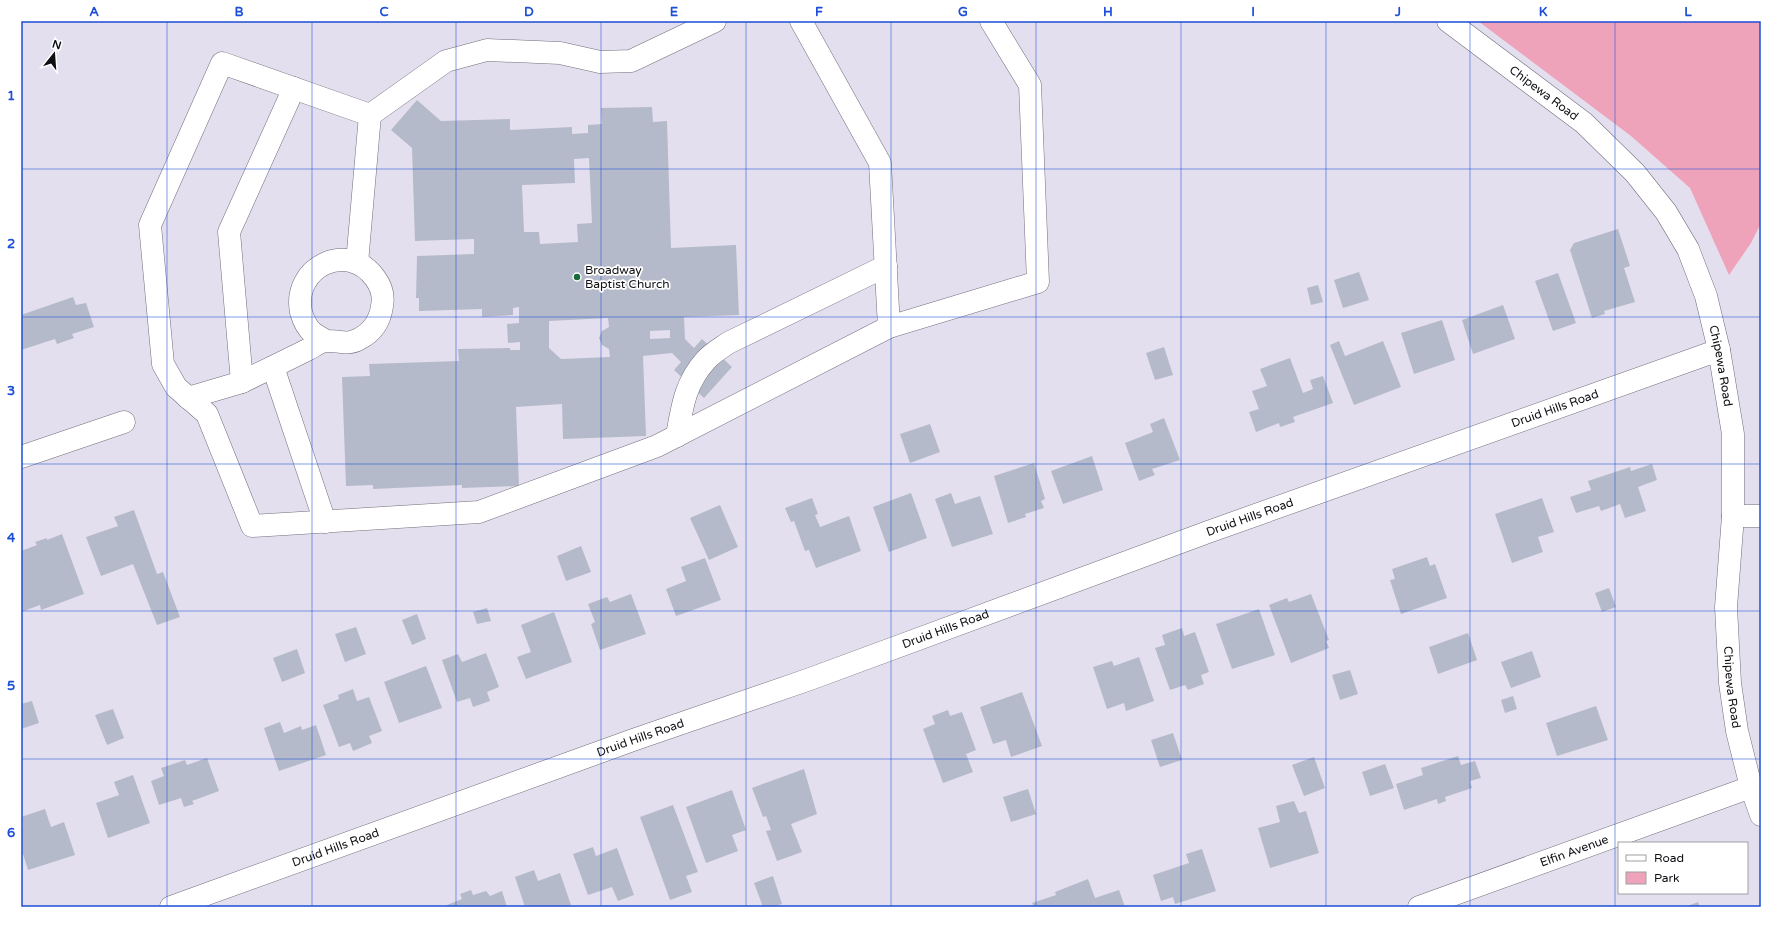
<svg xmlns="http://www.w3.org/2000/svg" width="1782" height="928" viewBox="0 0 1782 928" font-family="'Varela Round',sans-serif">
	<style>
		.green { fill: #efa3ba }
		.building { fill: #b4bac9; fill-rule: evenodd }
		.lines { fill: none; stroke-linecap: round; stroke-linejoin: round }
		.minor-casing { stroke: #736e7c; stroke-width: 23 }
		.minor { stroke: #fff; stroke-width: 22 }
		.grid { fill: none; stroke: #1d4ed8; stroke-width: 1; stroke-opacity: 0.55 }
		.poi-dot { fill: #186b3d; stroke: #fff; stroke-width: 1.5 }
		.labels { text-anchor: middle; stroke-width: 3.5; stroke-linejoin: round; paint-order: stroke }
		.street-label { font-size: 12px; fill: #0f0e13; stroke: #fff }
		.poi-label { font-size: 12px; fill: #0f0e13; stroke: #fff; text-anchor: start }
		.neatline { fill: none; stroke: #1d4ed8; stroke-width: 1.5 }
		.grid-label { font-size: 13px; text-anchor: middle; font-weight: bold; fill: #1d4ed8 }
	</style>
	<rect width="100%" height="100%" fill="#e4dfef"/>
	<path class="green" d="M1478 21H1761V223L1751 243 1729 275 1690 188 1631 136Z"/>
	<g class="building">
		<path d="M417 100 441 121 510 119V130L572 127V134L588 133V125L602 124 601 108 652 107 653 122 667 121 671 248 736 245 739 315 684 317 685 339 694 348 702 339 732 367 704 398 674 370 681 362 672 353 643 356 646 436 563 439 562 404 516 407 519 486 462 488V485L373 489V485L346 486 342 377 370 376 369 364 459 361 458 349 510 348V350H520V342L508 343 507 324 519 323V307L513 308V315L482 317V309L419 311V298H416L417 256 474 254V239L415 241 412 148 391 130ZM589 158 592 223 577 224 578 242 540 244 539 232H524L522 185 575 183 574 159ZM608 318 609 327 602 331 599 338 602 345 609 349 610 357 561 359 549 348V321ZM670 330V338L650 339V331Z"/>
		<path d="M1618 229 1630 266 1624 268 1635 302 1604 311 1605 314 1592 318 1570 250 1574 243Z"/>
		<path d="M1359 272 1369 300 1343 308 1334 280Z"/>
		<path d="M1558 273 1576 323 1553 331 1535 281Z"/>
		<path d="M1318 285 1323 302 1311 305 1307 288Z"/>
		<path d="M73 297 76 305 86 303 94 327 72 334 74 338 57 344 55 339 21 350V315Z"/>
		<path d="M1503 305 1515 339 1473 354 1462 320Z"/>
		<path d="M1442 320 1455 360 1414 374 1401 333Z"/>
		<path d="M1339 341 1345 356 1383 341 1401 387 1354 405 1330 345Z"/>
		<path d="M1164 347 1173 375 1155 380 1146 353Z"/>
		<path d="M1290 358 1303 393 1313 389 1310 380 1323 376 1333 403 1293 417 1295 422 1280 427 1279 423 1256 432 1249 412 1259 409 1252 391 1267 386 1260 369Z"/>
		<path d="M1164 418 1180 460 1152 469 1155 475 1139 481 1125 443 1153 432 1150 424Z"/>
		<path d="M930 424 940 452 910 463 900 434Z"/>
		<path d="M1092 456 1103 490 1063 504 1051 471Z"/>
		<path d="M1034 463 1045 499 1041 501 1044 508 1025 514 1026 517 1008 523 994 476Z"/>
		<path d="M1652 464 1657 480 1638 487 1646 511 1625 518 1620 504 1601 511 1599 506 1576 513 1570 497 1591 490 1588 481 1630 467 1631 471Z"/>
		<path d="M911 493 927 538 889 552 873 507Z"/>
		<path d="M951 493 955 504 980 496 993 534 952 547 935 499Z"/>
		<path d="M812 498 818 514 815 515 820 527 849 516 861 551 816 568 809 550 805 551 794 521 791 522 785 508Z"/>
		<path d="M1542 498 1554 532 1538 537 1543 552 1512 563 1495 514Z"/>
		<path d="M720 505 738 547 709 560 690 518Z"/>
		<path d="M134 510 157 574 163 572 180 617 157 625 133 564 101 576 86 537 118 526 114 517Z"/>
		<path d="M62 534 84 594 41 610 40 605 21 612V551L37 545 35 542 47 538V540Z"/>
		<path d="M581 546 591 572 566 581 557 556Z"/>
		<path d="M1427 557 1430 566 1435 564 1447 598 1401 614 1390 580 1395 579 1392 569Z"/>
		<path d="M705 558 721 600 676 616 666 589 686 581 681 567Z"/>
		<path d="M1609 588 1616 607 1602 612 1595 593Z"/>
		<path d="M631 594 646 634 600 650 591 624 595 622 588 604 607 597 610 602Z"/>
		<path d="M1311 594 1329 640 1326 641 1329 648 1291 663 1269 605 1287 598 1289 602Z"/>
		<path d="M487 608 491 621 477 624 473 612Z"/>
		<path d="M1259 609 1275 655 1232 669 1216 624Z"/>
		<path d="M554 612 572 662 526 679 517 657 531 652 521 625Z"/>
		<path d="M417 614 426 639 412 645 402 620Z"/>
		<path d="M356 627 366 654 345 662 335 634Z"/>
		<path d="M1182 628 1184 636 1195 632 1209 672 1201 675 1204 684 1188 690 1185 685 1170 690 1155 648 1165 645 1162 635Z"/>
		<path d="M1468 633 1477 660 1438 674 1429 647Z"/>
		<path d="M297 649 305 673 282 682 273 658Z"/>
		<path d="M1532 651 1541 677 1511 688 1501 662Z"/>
		<path d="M486 653 499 687 487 692 490 701 473 707 470 698 457 702 442 660 458 654 462 662Z"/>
		<path d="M1139 657 1154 701 1126 711 1124 703 1107 709 1093 667 1112 661 1114 666Z"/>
		<path d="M426 666 442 708 399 723 384 682Z"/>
		<path d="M1350 670 1358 694 1340 700 1332 675Z"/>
		<path d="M353 689 357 701 369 697 382 731 369 736 372 743 353 751 350 743 339 747 323 705 339 699 338 695Z"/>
		<path d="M1022 692 1042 746 1011 757 1006 740 993 744 980 707Z"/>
		<path d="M1513 696 1517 709 1505 713 1501 700Z"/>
		<path d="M32 701 39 723 21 729V704Z"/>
		<path d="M1596 706 1608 740 1557 756 1546 723Z"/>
		<path d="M113 709 124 738 107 745 95 715Z"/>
		<path d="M948 710 950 716 962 712 976 750 966 754 973 772 943 783 923 729 935 724 932 716Z"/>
		<path d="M280 722 284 733 301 726 302 730 316 725 326 755 279 771 264 728Z"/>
		<path d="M1173 733 1182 760 1160 767 1151 740Z"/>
		<path d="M1458 756 1461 765 1475 761 1481 778 1470 781 1472 788 1445 797 1446 801 1438 804 1437 799 1404 810 1396 784 1423 775 1421 768Z"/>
		<path d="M1314 757 1325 788 1304 796 1292 765Z"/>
		<path d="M207 758 219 791 192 801 194 804 184 807 181 798 159 805 151 781 164 776 161 768 185 760 187 765Z"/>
		<path d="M1385 764 1394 788 1370 796 1362 772Z"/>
		<path d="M804 769 817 814 791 824 802 852 777 861 766 831 771 830 766 816 763 817 752 788Z"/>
		<path d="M133 775 150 823 108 838 96 803 119 795 114 782Z"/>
		<path d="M1028 789 1036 814 1011 822 1003 797Z"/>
		<path d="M732 790 746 830 732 835 738 851 706 863 686 807Z"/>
		<path d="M1294 801 1299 813 1306 811 1319 853 1270 868 1258 828 1280 822 1276 806Z"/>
		<path d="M673 805 698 872 686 876 692 892 670 900 640 817Z"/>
		<path d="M45 809 51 827 64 822 75 855 28 870 23 854H21V828L23 827 21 817Z"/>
		<path d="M593 847 596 856 617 848 634 895 618 901 612 887 588 895 573 854Z"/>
		<path d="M1202 849 1216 891 1175 904 1173 897 1161 901 1153 875 1189 863 1186 854Z"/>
		<path d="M534 870 538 881 560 873 571 905 566 907H525L515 877Z"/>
		<path d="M773 876 782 904 773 907H763L754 883Z"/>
		<path d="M1088 879 1095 898 1119 890 1125 907H1034L1032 903 1056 895 1055 892Z"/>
		<path d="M471 890 473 895 486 891 490 896 502 891 507 907H447V905L462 899 460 894Z"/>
		<path d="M1698 902 1700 907H1685Z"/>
	</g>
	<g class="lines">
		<defs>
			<g id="minor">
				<path d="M715 21 631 61 600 62 560 53 487 50 446 61 370 115 222 63 150 225 163 364 176 387 207 414 252 526 479 512 657 446 889 327 1038 282 1030 85 991 21"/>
				<path d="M801 21 880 163 889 327"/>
				<path id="s1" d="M1448 21 1584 123 1635 173 1666 212 1688 249 1706 296 1719 350 1733 434V516L1726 607 1730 683 1737 731 1751 787 1761 815"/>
				<path d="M357 263 370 115"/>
				<path d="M273 367 325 522"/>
				<path d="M242 382C264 371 285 361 307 350 313 347 321 341 326 341 338 340 347 346 359 339 373 332 380 321 382 306 384 296 381 286 375 278 348 240 292 267 301 312 303 319 307 328 313 333 317 336 322 338 326 341"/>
				<path d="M188 398 242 382 229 232 294 88"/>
				<path d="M677 436C682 407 685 383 706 360 712 353 721 348 728 343L886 266"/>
				<path d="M21 457 124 422"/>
				<path d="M1733 516H1761"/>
				<path id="s2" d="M171 907 633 740 810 679 1208 532 1719 350"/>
				<path id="s3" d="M1419 907 1751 787"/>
			</g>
		</defs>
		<use href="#minor" class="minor-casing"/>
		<use href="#minor" class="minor"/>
	</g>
	<path class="grid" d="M167 21V907M312 21V907M456 21V907M601 21V907M746 21V907M891 21V907M1036 21V907M1181 21V907M1326 21V907M1470 21V907M1615 21V907M21 169H1761M21 317H1761M21 464H1761M21 611H1761M21 759H1761"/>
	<circle class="poi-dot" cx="577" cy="277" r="4"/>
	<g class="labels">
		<g class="street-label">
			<text dy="4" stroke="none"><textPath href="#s1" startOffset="120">Chipewa Road</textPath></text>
			<text dy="4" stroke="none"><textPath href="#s1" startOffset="456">Chipewa Road</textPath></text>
			<text dy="4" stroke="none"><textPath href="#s2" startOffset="1471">Druid Hills Road</textPath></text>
			<text dy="4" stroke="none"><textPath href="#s2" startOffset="1147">Druid Hills Road</textPath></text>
			<text dy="4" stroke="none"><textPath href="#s2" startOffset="823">Druid Hills Road</textPath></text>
			<text dy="4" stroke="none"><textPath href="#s1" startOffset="779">Chipewa Road</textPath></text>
			<text dy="4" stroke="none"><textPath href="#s2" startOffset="499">Druid Hills Road</textPath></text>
			<text dy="4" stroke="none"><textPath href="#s2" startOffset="175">Druid Hills Road</textPath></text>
			<text dy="4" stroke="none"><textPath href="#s3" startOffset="165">Elfin Avenue</textPath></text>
		</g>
		<g class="poi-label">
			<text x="585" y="274">Broadway<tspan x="585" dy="14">Baptist Church</tspan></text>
		</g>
	</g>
	<rect width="1782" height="928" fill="none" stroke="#ffffff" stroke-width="44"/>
	<rect x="1618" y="842" width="130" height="52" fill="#ffffff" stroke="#9f9fa1"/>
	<rect x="1626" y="855" width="20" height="6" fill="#ffffff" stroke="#9f9fa1"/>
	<text x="1654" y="862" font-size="12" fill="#0f0e13">Road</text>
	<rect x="1626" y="872" width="20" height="12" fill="#efa3ba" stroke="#9f9fa1"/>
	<text x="1654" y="882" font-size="12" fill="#0f0e13">Park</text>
	<g transform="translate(54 54) rotate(17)" stroke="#ffffff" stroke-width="3" paint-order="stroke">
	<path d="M0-3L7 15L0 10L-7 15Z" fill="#0f0e13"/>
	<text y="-6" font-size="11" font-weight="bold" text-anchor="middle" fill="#0f0e13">N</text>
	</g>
	<rect x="22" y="22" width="1738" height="884" class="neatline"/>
	<g class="grid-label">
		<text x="94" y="16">A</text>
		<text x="239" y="16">B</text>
		<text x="384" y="16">C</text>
		<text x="529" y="16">D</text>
		<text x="674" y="16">E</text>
		<text x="819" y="16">F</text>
		<text x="963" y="16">G</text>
		<text x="1108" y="16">H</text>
		<text x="1253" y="16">I</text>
		<text x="1398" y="16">J</text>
		<text x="1543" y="16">K</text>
		<text x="1688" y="16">L</text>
		<text x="11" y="100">1</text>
		<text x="11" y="248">2</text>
		<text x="11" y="395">3</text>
		<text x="11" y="542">4</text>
		<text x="11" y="690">5</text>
		<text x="11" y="837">6</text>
	</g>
</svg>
